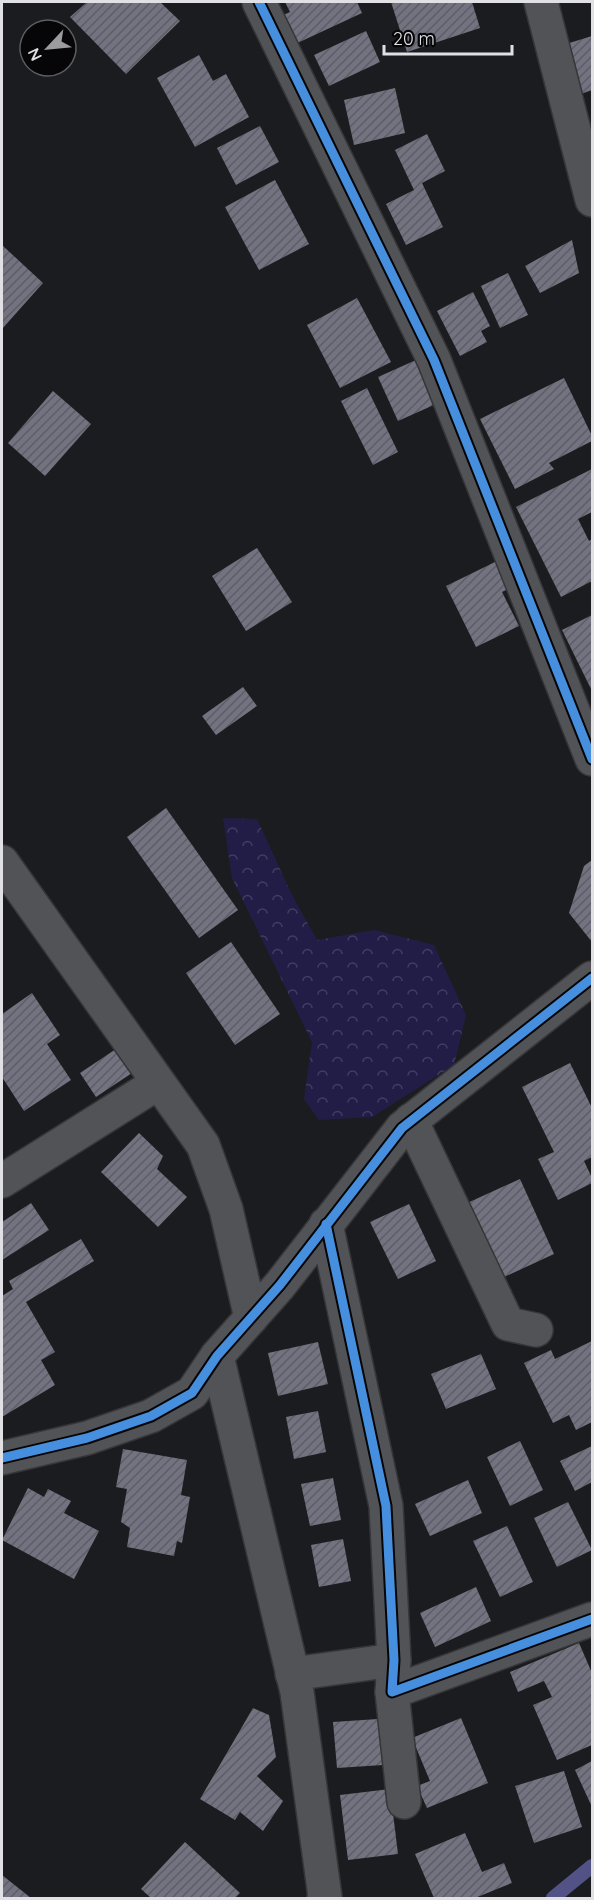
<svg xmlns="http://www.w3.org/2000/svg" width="594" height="1900" viewBox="0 0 594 1900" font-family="Quicksand,sans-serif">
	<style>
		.forest { fill: url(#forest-crowns) }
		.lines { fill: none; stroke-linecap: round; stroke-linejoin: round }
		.stream { stroke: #535286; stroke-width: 14 }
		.building { fill: url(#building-hatch) }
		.minor-casing { stroke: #363639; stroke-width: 36 }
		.minor { stroke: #525356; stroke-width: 33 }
		.cycleway-casing { stroke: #060608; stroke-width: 13 }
		.cycleway { stroke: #468fdf; stroke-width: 9 }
	</style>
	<defs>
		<pattern id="forest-crowns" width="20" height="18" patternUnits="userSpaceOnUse" patternTransform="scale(1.5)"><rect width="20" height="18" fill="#211d47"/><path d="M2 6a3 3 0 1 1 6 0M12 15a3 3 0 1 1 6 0" fill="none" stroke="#413e61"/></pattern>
		<pattern id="building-hatch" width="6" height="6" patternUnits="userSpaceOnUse" patternTransform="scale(1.5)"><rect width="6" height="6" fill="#727280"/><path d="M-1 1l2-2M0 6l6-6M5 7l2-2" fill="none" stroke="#5d5d65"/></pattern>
	</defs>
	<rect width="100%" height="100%" fill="#1b1c1f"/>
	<path class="forest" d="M223 818 257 819 291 893 317 940 374 930 434 945 466 1015 454 1065 372 1117 319 1120 304 1099 312 1042 232 878Z"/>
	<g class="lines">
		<path class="stream" d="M553 1898 592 1866"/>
	</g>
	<g class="building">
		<path d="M87 2H160L180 21 126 74 70 17Z"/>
		<path d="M285 2H357L362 13 291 46 277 18 290 12Z"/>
		<path d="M391 2H472L480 28 407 52Z"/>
		<path d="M366 31 380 62 329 86 314 55Z"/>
		<path d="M592 36V90L581 94 566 44Z"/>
		<path d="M199 55 213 81 226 74 249 117 195 147 157 78Z"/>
		<path d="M395 88 405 133 354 145 344 100Z"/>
		<path d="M260 126 279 162 236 185 217 148Z"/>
		<path d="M427 134 445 171 422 183 443 227 406 245 386 204 414 190 395 150Z"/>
		<path d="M275 180 309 244 259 270 225 207Z"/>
		<path d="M572 240 579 273 540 293 525 266Z"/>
		<path d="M2 245 43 283 2 329Z"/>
		<path d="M508 273 528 315 500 328 481 286Z"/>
		<path d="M473 292 490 326 481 331 487 342 460 356 437 311Z"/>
		<path d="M357 298 391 362 340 388 307 325Z"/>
		<path d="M416 360 436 404 398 421 378 377Z"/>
		<path d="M564 378 592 436V441L549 463 554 469 515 489 480 419Z"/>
		<path d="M367 388 398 452 373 465 341 401Z"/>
		<path d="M53 391 91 424 45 476 8 443Z"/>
		<path d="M592 469V512L578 519 589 541 592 539V581L561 597 516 507Z"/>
		<path d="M257 548 292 602 246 631 212 576Z"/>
		<path d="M497 561 510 588 502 592 519 626 476 647 446 586Z"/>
		<path d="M592 615V691L562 630Z"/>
		<path d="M243 687 257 706 216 735 202 716Z"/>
		<path d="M166 808 238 910 199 938 127 837Z"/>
		<path d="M592 860V942L569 913 584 866Z"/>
		<path d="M231 942 280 1014 235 1045 186 973Z"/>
		<path d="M32 993 60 1035 47 1044 71 1080 24 1111 2 1077V1014Z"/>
		<path d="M116 1049 132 1073 96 1097 80 1073Z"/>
		<path d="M570 1063 592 1108V1157L584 1161 592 1178V1183L558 1200 538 1159 554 1152 522 1087Z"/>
		<path d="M139 1133 163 1156 157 1169 187 1197 158 1227 101 1172Z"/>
		<path d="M520 1179 554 1254 500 1279 465 1204Z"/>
		<path d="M31 1203 49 1230 2 1260V1222Z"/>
		<path d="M409 1204 436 1261 398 1279 370 1222Z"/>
		<path d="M81 1239 94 1261 26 1302 55 1352 41 1360 55 1385 2 1417V1296L13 1289 9 1281Z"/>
		<path d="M592 1341V1422L576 1430 569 1415 553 1423 524 1363 551 1350 555 1359Z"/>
		<path d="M318 1342 328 1384 278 1396 268 1353Z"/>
		<path d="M481 1354 496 1389 446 1409 431 1374Z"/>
		<path d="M318 1411 326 1452 294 1459 286 1417Z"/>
		<path d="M520 1441 543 1490 510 1506 487 1457Z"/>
		<path d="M592 1446V1482L575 1491 560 1461Z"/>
		<path d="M123 1449 187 1460 181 1495 190 1497 182 1543 177 1541 174 1556 127 1547 130 1528 121 1522 127 1489 116 1487Z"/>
		<path d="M333 1478 341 1520 310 1526 301 1484Z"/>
		<path d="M468 1480 482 1513 430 1536 415 1504Z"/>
		<path d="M28 1488 44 1497 48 1489 71 1501 64 1513 99 1531 74 1579 2 1540Z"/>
		<path d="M568 1502 592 1550 557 1567 534 1518Z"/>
		<path d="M507 1526 533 1582 500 1597 473 1541Z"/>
		<path d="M343 1539 351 1581 319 1587 311 1545Z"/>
		<path d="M476 1587 491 1621 435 1647 420 1613Z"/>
		<path d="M579 1643 592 1673V1745L557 1760 533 1705 552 1697 544 1681 518 1692 510 1672Z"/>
		<path d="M253 1708 269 1715 276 1757 257 1776 283 1801 263 1831 240 1812 235 1820 200 1799Z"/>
		<path d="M461 1718 488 1783 427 1808 417 1786 430 1781 412 1738Z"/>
		<path d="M378 1719 383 1765 337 1768 333 1722Z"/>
		<path d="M592 1761V1807L575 1770Z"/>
		<path d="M564 1771 582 1827 534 1843 515 1786Z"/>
		<path d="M390 1789 398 1854 348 1860 340 1795Z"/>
		<path d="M465 1833 482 1872 504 1863 512 1883 475 1898H434L415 1854Z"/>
		<path d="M185 1842 240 1893 235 1898H151L141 1889Z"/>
		<path d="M2 1875 31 1898H2Z"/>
	</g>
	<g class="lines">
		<defs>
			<g id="minor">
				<path d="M259 2 434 360 592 759"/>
				<path d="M541 2 592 200"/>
				<path d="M2 862 203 1145 226 1209 251 1318"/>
				<path d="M411 1120 508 1324 536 1330"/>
				<path d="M2 1181 158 1083"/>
				<path d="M326 1224 386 1506 394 1660 392 1692 592 1619"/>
				<path d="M217 1356 297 1692 325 1897 324 1898"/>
				<path d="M2 1458 87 1438 151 1416 192 1393 217 1356 280 1285 402 1128 592 978"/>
				<path d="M292 1674 394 1660"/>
				<path d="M392 1692 404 1802"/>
			</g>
		</defs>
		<use href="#minor" class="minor-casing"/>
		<use href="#minor" class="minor"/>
		<defs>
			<g id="cycleway">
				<path d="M259 2 434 360 592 759"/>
				<path d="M326 1224 386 1506 394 1660 392 1692 592 1619"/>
				<path d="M2 1458 87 1438 151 1416 192 1393 217 1356 280 1285 402 1128 592 978"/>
			</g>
		</defs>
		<use href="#cycleway" class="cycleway-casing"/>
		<use href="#cycleway" class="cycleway"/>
	</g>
	<rect width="594" height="1900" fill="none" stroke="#e1e1e5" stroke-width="6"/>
	<g transform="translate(48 48) rotate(244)"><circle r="28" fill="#060608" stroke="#5e5e60" stroke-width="1.5"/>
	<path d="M0-4.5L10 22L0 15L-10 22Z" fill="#9c9ca0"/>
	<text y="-9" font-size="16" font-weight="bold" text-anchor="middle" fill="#e1e1e5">N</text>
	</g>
	<path d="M384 45v9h128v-9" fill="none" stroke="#e1e1e5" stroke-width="3"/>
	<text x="393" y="45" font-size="18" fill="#e1e1e5" stroke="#060608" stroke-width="4.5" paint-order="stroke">20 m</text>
</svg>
